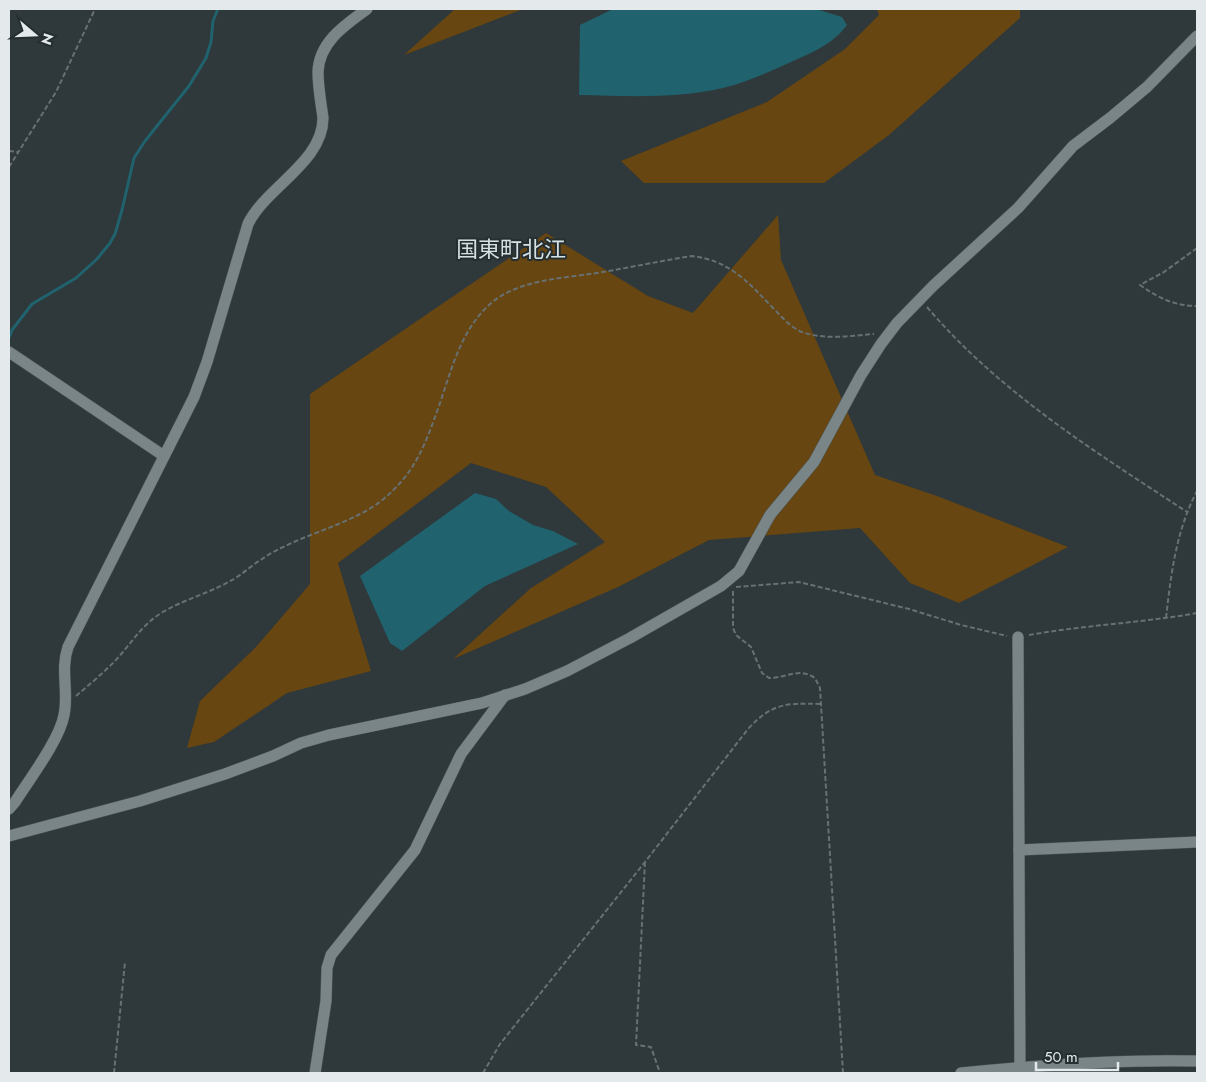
<svg xmlns="http://www.w3.org/2000/svg" width="1206" height="1082" viewBox="0 0 1206 1082" font-family="Jost,'Noto Sans JP',sans-serif">
	<style>
		.green { fill: #674611 }
		.water { fill: #20626d }
		.lines { fill: none; stroke-linecap: round; stroke-linejoin: round }
		.stream { stroke: #20626d; stroke-width: 3 }
		.minor-casing { stroke: #4c5456; stroke-width: 12 }
		.path { stroke: #687072; stroke-width: 2; stroke-dasharray: 5 2.5; stroke-linecap: butt }
		.minor { stroke: #7a8587; stroke-width: 11 }
		.labels { text-anchor: middle; stroke-width: 4; stroke-linejoin: round; paint-order: stroke }
		.quarter-label { font-size: 22px; fill: #d5e0e2; stroke: #252e30 }
	</style>
	<rect width="100%" height="100%" fill="#2f383a"/>
	<g class="green">
		<path d="M455 9H523L404 55Z"/>
		<path d="M877 9H1020V18L889 135 824 183H644L621 161 767 102 845 49 879 15Z"/>
		<path d="M778 215 781 260 875 475 937 496 1068 547 959 603 910 583 860 528 709 540 618 587 453 659 531 588 605 542 546 487 471 463 338 563 371 671 287 693 214 742 187 748 200 701 256 647 310 584V394L546 233 648 296 693 313Z"/>
	</g>
	<g class="water">
		<path d="M613 9H816L842 17 847 25C833 44 812 53 791 62 769 72 747 82 723 88 676 99 627 96 579 95L580 25Z"/>
		<path d="M475 493 496 499 509 511 533 525 553 531 578 544 485 586 402 651 390 643 360 576Z"/>
	</g>
	<g class="lines">
		<path class="stream" d="M9 338 12 330 32 304 76 278 97 259 110 243 115 234 122 210 134 158 145 141 189 86 206 58 211 42 213 21 218 9"/>
		<defs>
			<g id="minor">
				<path d="M9 352 164 456"/>
				<path d="M1018 637 1020 1073"/>
				<path d="M9 809 15 802C29 780 60 739 64 715 69 692 60 670 68 647L194 397 207 362 248 224C266 187 323 162 323 118 321 103 318 87 318 72 319 42 345 25 367 9"/>
				<path d="M9 836 140 801 225 774 273 756 301 743 329 735 482 703 525 689 567 671 630 638 721 586 739 571 770 515 814 462 861 375 881 344 897 323 933 286 1018 208 1073 146 1110 118 1147 87 1197 36"/>
				<path d="M1019 850 1197 842"/>
				<path d="M315 1073 326 1001 327 968 331 955 415 850 461 754 505 695"/>
				<path d="M961 1073C1040 1065 1119 1059 1197 1061"/>
			</g>
		</defs>
		<use href="#minor" class="minor-casing"/>
		<g class="path">
			<path d="M9 151 18 152"/>
			<path d="M9 167 56 92 95 9"/>
			<path d="M1197 248 1164 272 1140 285C1158 298 1175 306 1197 306"/>
			<path d="M927 307C999 392 1094 451 1187 512"/>
			<path d="M736 587 799 582 909 609 961 625 1007 636"/>
			<path d="M733 591V628L736 635 751 647 762 673 769 678C786 678 799 667 815 678L820 688 843 1073"/>
			<path d="M1166 618C1171 574 1176 531 1197 491"/>
			<path d="M1029 635C1085 625 1141 623 1197 613"/>
			<path d="M76 696C89 685 103 673 115 661 131 644 142 624 163 612 185 599 210 593 232 580 243 574 252 565 262 559 272 552 283 547 294 542 323 529 356 520 381 501 415 474 425 445 439 406 450 374 459 337 483 311 512 278 563 279 603 272 632 267 661 261 691 256 729 260 747 281 773 308 782 317 790 327 802 332 825 340 850 336 874 334"/>
			<path d="M645 862 636 1045 651 1047 660 1073"/>
			<path d="M114 1073 125 962"/>
			<path d="M483 1073 500 1044 645 862 748 729C772 703 786 703 820 704"/>
		</g>
		<use href="#minor" class="minor"/>
	</g>
	<g class="labels">
		<g class="quarter-label">
			<text x="511" y="257">国東町北江</text>
		</g>
	</g>
	<rect width="1206" height="1082" fill="none" stroke="#e4eaeb" stroke-width="20"/>
	<g transform="translate(35 35) rotate(109)" stroke="#252e30" stroke-width="4" paint-order="stroke">
	<path d="M0-4L9 19L0 12L-9 19Z" fill="#e4eaeb"/>
	<text y="-8" font-size="14" font-weight="bold" text-anchor="middle" fill="#e4eaeb">N</text>
	</g>
	<path d="M1036 1062v8h82v-8" fill="none" stroke="#e4eaeb" stroke-width="2.5"/>
	<text x="1044" y="1062" font-size="15" fill="#e4eaeb" stroke="#252e30" stroke-width="4" paint-order="stroke">50 m</text>
</svg>
